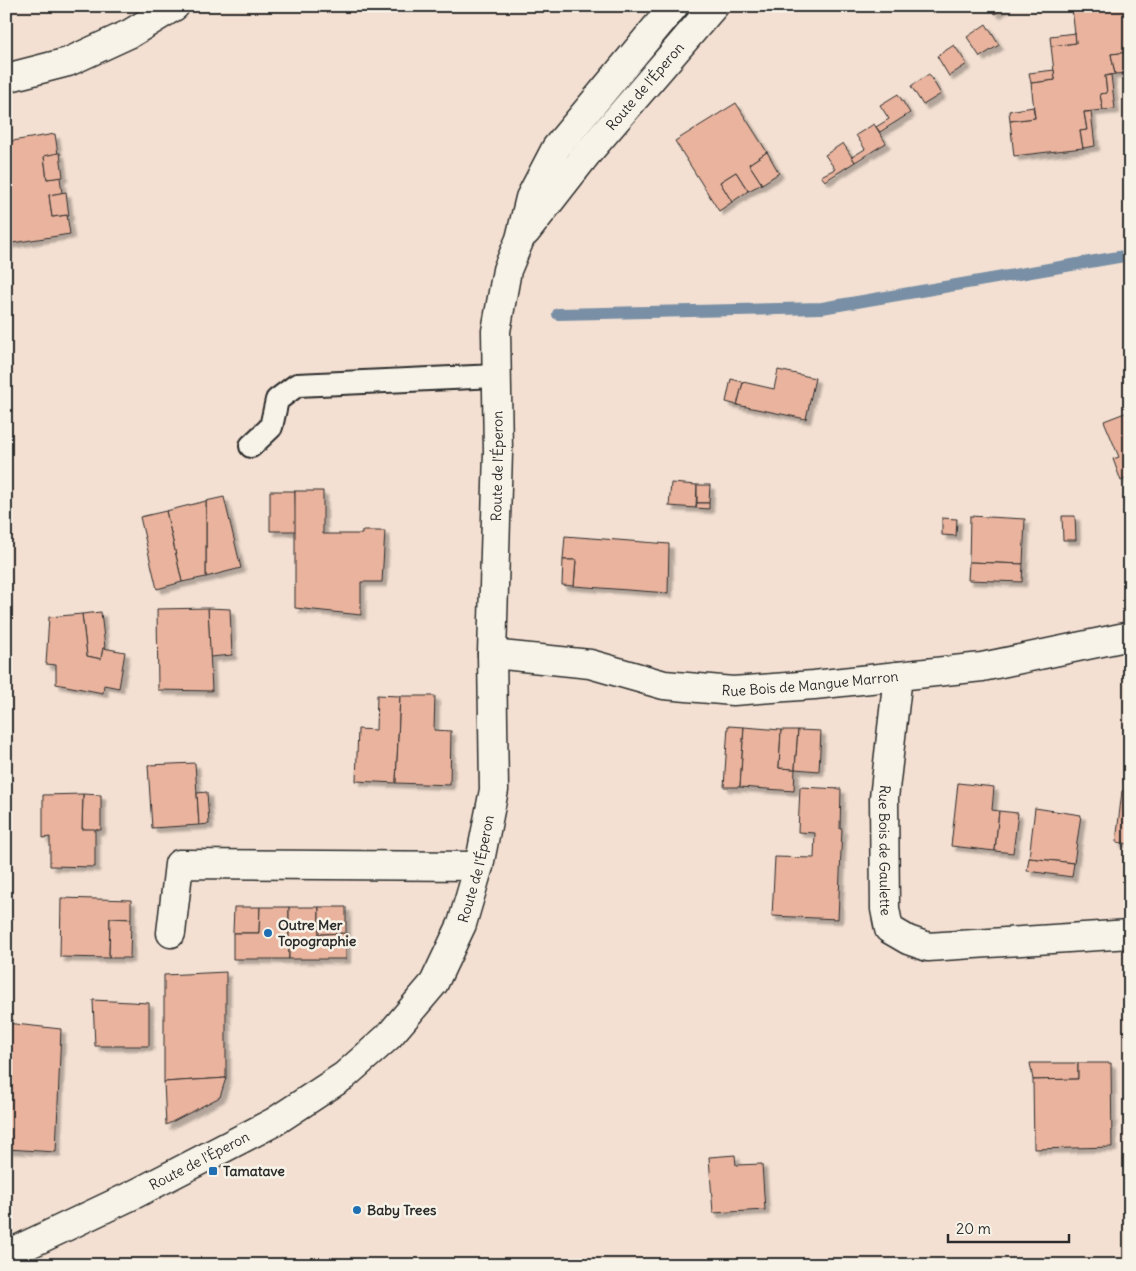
<svg xmlns="http://www.w3.org/2000/svg" width="1136" height="1271" viewBox="0 0 1136 1271" font-family="Delius,sans-serif">
	<style>
		.lines { fill: none; stroke-linecap: round; stroke-linejoin: round }
		.stream { stroke: #798fa5; stroke-width: 12 }
		.building { fill: #e9b39d; stroke: #2b2b2b; filter: url(#shadow) }
		.lane-casing { stroke: #2b2b2b; stroke-width: 26 }
		.street-casing { stroke: #2b2b2b; stroke-width: 31 }
		.secondary-casing { stroke: #2b2b2b; stroke-width: 31 }
		.lane { stroke: #f7f3e8; stroke-width: 22 }
		.street { stroke: #f7f3e8; stroke-width: 28 }
		.secondary { stroke: #f7f3e8; stroke-width: 28 }
		.poi-dot { fill: #1f6fb2; stroke: #f7f3e8; stroke-width: 2 }
		.labels { text-anchor: middle; stroke-width: 5; stroke-linejoin: round; paint-order: stroke }
		.street-label { font-size: 14px; fill: #2b2b2b; stroke: #f7f3e8 }
		.poi-label { font-size: 14px; font-weight: bold; fill: #2b2b2b; stroke: #f7f3e8; text-anchor: start }
	</style>
	<defs>
		<filter id="shadow"><feDropShadow dx="4.5" dy="4.5" stdDeviation="1" flood-color="#0004"/></filter>
	</defs>
	<rect width="100%" height="100%" fill="#f3e0d2"/>
	<filter id="ink" filterUnits="userSpaceOnUse"><feTurbulence type="fractalNoise" baseFrequency=".02" numOctaves="2"/><feDisplacementMap in="SourceGraphic" scale="10" xChannelSelector="R" yChannelSelector="G"/><feConvolveMatrix kernelMatrix="1 2 1 2 8 2 1 2 1" color-interpolation-filters="sRGB"/></filter>
	<g filter="url(#ink)">
		<g class="lines">
			<path class="stream" d="M558 314 822 308 1130 255"/>
		</g>
		<g class="building">
			<path d="M991 6H1007L995 14Z"/>
			<path d="M1089 6H1130V52L1111 54 1115 74 1105 76 1107 93 1100 94 1103 110 1084 112 1087 130 1080 131 1083 148 1014 156 1010 121 1035 118 1031 83 1055 80 1051 46 1076 43 1072 8Z"/>
			<path d="M986 24 999 45 980 57 967 37Z"/>
			<path d="M1075 33 1076 43 1051 46 1050 36Z"/>
			<path d="M954 45 967 64 949 76 937 56Z"/>
			<path d="M1130 52V73L1115 74 1111 54Z"/>
			<path d="M1054 70 1055 80 1031 83 1029 73Z"/>
			<path d="M929 74 941 94 923 105 911 86Z"/>
			<path d="M1111 75 1115 109 1103 110 1100 94 1107 93 1105 76Z"/>
			<path d="M898 94 910 113 880 132 876 127 889 119 880 105Z"/>
			<path d="M736 103 767 152 749 164 762 184 748 191 736 172 720 182 732 202 719 211 675 141Z"/>
			<path d="M1033 107 1035 118 1010 121 1009 111Z"/>
			<path d="M1084 112H1091L1095 146 1083 148 1080 131 1087 130Z"/>
			<path d="M874 124 886 143 855 162 852 157 865 149 856 135Z"/>
			<path d="M55 134 58 154 44 156 47 179 60 177 62 193 49 195 52 217 67 215 70 234 6 244V142Z"/>
			<path d="M843 143 855 162 825 181 821 176 835 169 825 155Z"/>
			<path d="M767 152 779 173 762 184 749 164Z"/>
			<path d="M58 153H60L63 177 47 179 44 156Z"/>
			<path d="M736 172 748 191 732 202 720 182Z"/>
			<path d="M66 192 69 216H67V215L52 217 49 195Z"/>
			<path d="M778 370 815 378 806 419 737 405 743 382 774 389Z"/>
			<path d="M731 379 743 382 737 405 726 402Z"/>
			<path d="M1130 411V486L1127 478 1121 481 1113 459 1119 457 1104 421Z"/>
			<path d="M671 483 697 485 696 508 669 506Z"/>
			<path d="M697 485H710L709 503H697Z"/>
			<path d="M270 491H295L296 531H270Z"/>
			<path d="M295 491H323V534H362V531H385L382 582H361V615L295 608Z"/>
			<path d="M224 497 241 568 206 577V501Z"/>
			<path d="M206 501V577L182 582 166 511Z"/>
			<path d="M697 503H709V509L696 508Z"/>
			<path d="M166 511 182 582 157 589 140 517Z"/>
			<path d="M970 516 1025 519 1023 564 969 562Z"/>
			<path d="M1062 516H1075L1076 540H1063Z"/>
			<path d="M942 518 957 519 956 536 942 535Z"/>
			<path d="M565 536 669 544 668 593 574 586 576 560H563Z"/>
			<path d="M563 560H576L574 586 562 585Z"/>
			<path d="M969 562 1023 564 1022 582 968 580Z"/>
			<path d="M208 608 230 609 232 655 210 657Z"/>
			<path d="M208 608 212 691 158 690 157 609Z"/>
			<path d="M101 612 105 648H103L101 659 87 656 82 614Z"/>
			<path d="M82 614 87 656 101 659 103 648 125 652 119 688 104 685 103 693 56 684V665L46 664 49 617Z"/>
			<path d="M377 695 400 696 396 783 356 781 358 729 376 730Z"/>
			<path d="M400 696H435L434 730 451 731 450 785 396 783Z"/>
			<path d="M728 726 744 727 740 787H724Z"/>
			<path d="M744 727 781 730 779 768 795 769 794 791 740 787Z"/>
			<path d="M781 730H798L795 769 779 768Z"/>
			<path d="M798 730 821 731 819 771 795 769Z"/>
			<path d="M195 763 199 825 152 828 148 765Z"/>
			<path d="M958 783 994 787 992 810 999 811 995 851 951 846Z"/>
			<path d="M800 787 841 789 840 829H842L838 919 772 916 775 857 814 858 815 833 798 832Z"/>
			<path d="M1122 791 1130 792V844L1116 842Z"/>
			<path d="M207 792 209 824 199 825 197 793Z"/>
			<path d="M83 794 101 795V830L82 829Z"/>
			<path d="M83 794 82 829H95V867L50 866V837L43 838V795Z"/>
			<path d="M1035 808 1081 815 1074 863 1029 858Z"/>
			<path d="M999 811 1018 813 1013 853 995 851Z"/>
			<path d="M1029 858 1074 863 1072 877 1027 871Z"/>
			<path d="M61 898 131 900V919L110 918 109 958 60 957Z"/>
			<path d="M234 907H260L259 933H233Z"/>
			<path d="M260 907H289V959H233V933H259Z"/>
			<path d="M289 907H319V934L346 933V959H289Z"/>
			<path d="M319 907H346V933L319 934Z"/>
			<path d="M110 918 131 919 130 958H109Z"/>
			<path d="M226 972V1078L164 1082V975Z"/>
			<path d="M93 1000 149 1003V1046H95Z"/>
			<path d="M6 1023 61 1029 56 1152 6 1149Z"/>
			<path d="M1030 1063H1078V1079L1033 1080Z"/>
			<path d="M1078 1063H1111L1112 1147 1034 1149 1033 1080 1078 1079Z"/>
			<path d="M226 1078 220 1097 166 1125 164 1082Z"/>
			<path d="M735 1155 736 1165 762 1164 765 1210 713 1213 709 1157Z"/>
		</g>
		<g class="lines">
			<defs>
				<path id="lane" d="M251 446 271 427 277 400 297 385 496 376"/>
				<g id="street">
					<path d="M6 78 68 62 131 33 175 6"/>
					<path id="s1" d="M492 654 590 664 664 685 733 691 814 685 982 667 1130 636"/>
					<path id="s2" d="M898 676 884 798 885 909 889 929 908 940 928 947 1130 934"/>
					<path d="M171 933 179 864 479 866"/>
				</g>
				<g id="secondary">
					<path id="s3" d="M526 232 586 155 714 6"/>
					<path id="s4" d="M6 1255 135 1194 274 1122 344 1076 389 1036 434 983 462 924 479 866 494 790 492 654 498 452 496 331 507 270 520 239 530 198 556 148 674 6"/>
				</g>
			</defs>
			<use href="#lane" class="lane-casing"/>
			<use href="#street" class="street-casing"/>
			<use href="#secondary" class="secondary-casing"/>
			<use href="#lane" class="lane"/>
			<use href="#street" class="street"/>
			<use href="#secondary" class="secondary"/>
		</g>
	</g>
	<g class="poi-dot">
		<circle cx="268" cy="933" r="5"/>
		<rect x="208" y="1166" width="10" height="10" rx="2.5"/>
		<circle cx="357" cy="1210" r="5"/>
	</g>
	<g class="labels">
		<g class="street-label">
			<text dy="5" stroke="none"><textPath href="#s3" startOffset="188">Route de l'Éperon</textPath></text>
			<text dy="5" stroke="none"><textPath href="#s4" startOffset="1040">Route de l'Éperon</textPath></text>
			<text dy="5" stroke="none"><textPath href="#s1" startOffset="322">Rue Bois de Mangue Marron</textPath></text>
			<text dy="5" stroke="none"><textPath href="#s2" startOffset="175">Rue Bois de Gaulette</textPath></text>
			<text dy="5" stroke="none"><textPath href="#s4" startOffset="635">Route de l'Éperon</textPath></text>
			<text dy="5" stroke="none"><textPath href="#s4" startOffset="215">Route de l'Éperon</textPath></text>
		</g>
		<g class="poi-label">
			<text x="278" y="930">Outre Mer<tspan x="278" dy="16">Topographie</tspan></text>
			<text x="223" y="1176">Tamatave</text>
			<text x="367" y="1215">Baby Trees</text>
		</g>
	</g>
	<rect width="1136" height="1271" fill="none" stroke="#f7f3e8" stroke-width="25"/>
	<rect x="12" y="12" width="1111" height="1246" fill="none" stroke="#2b2b2b" stroke-width="2" filter="url(#ink)"/>
	<path d="M948 1234v8h121v-8" fill="none" stroke="#2b2b2b" stroke-width="2.5"/>
	<text x="956" y="1234" font-size="15" fill="#2b2b2b" stroke="#f7f3e8" stroke-width="4" paint-order="stroke">20 m</text>
</svg>
